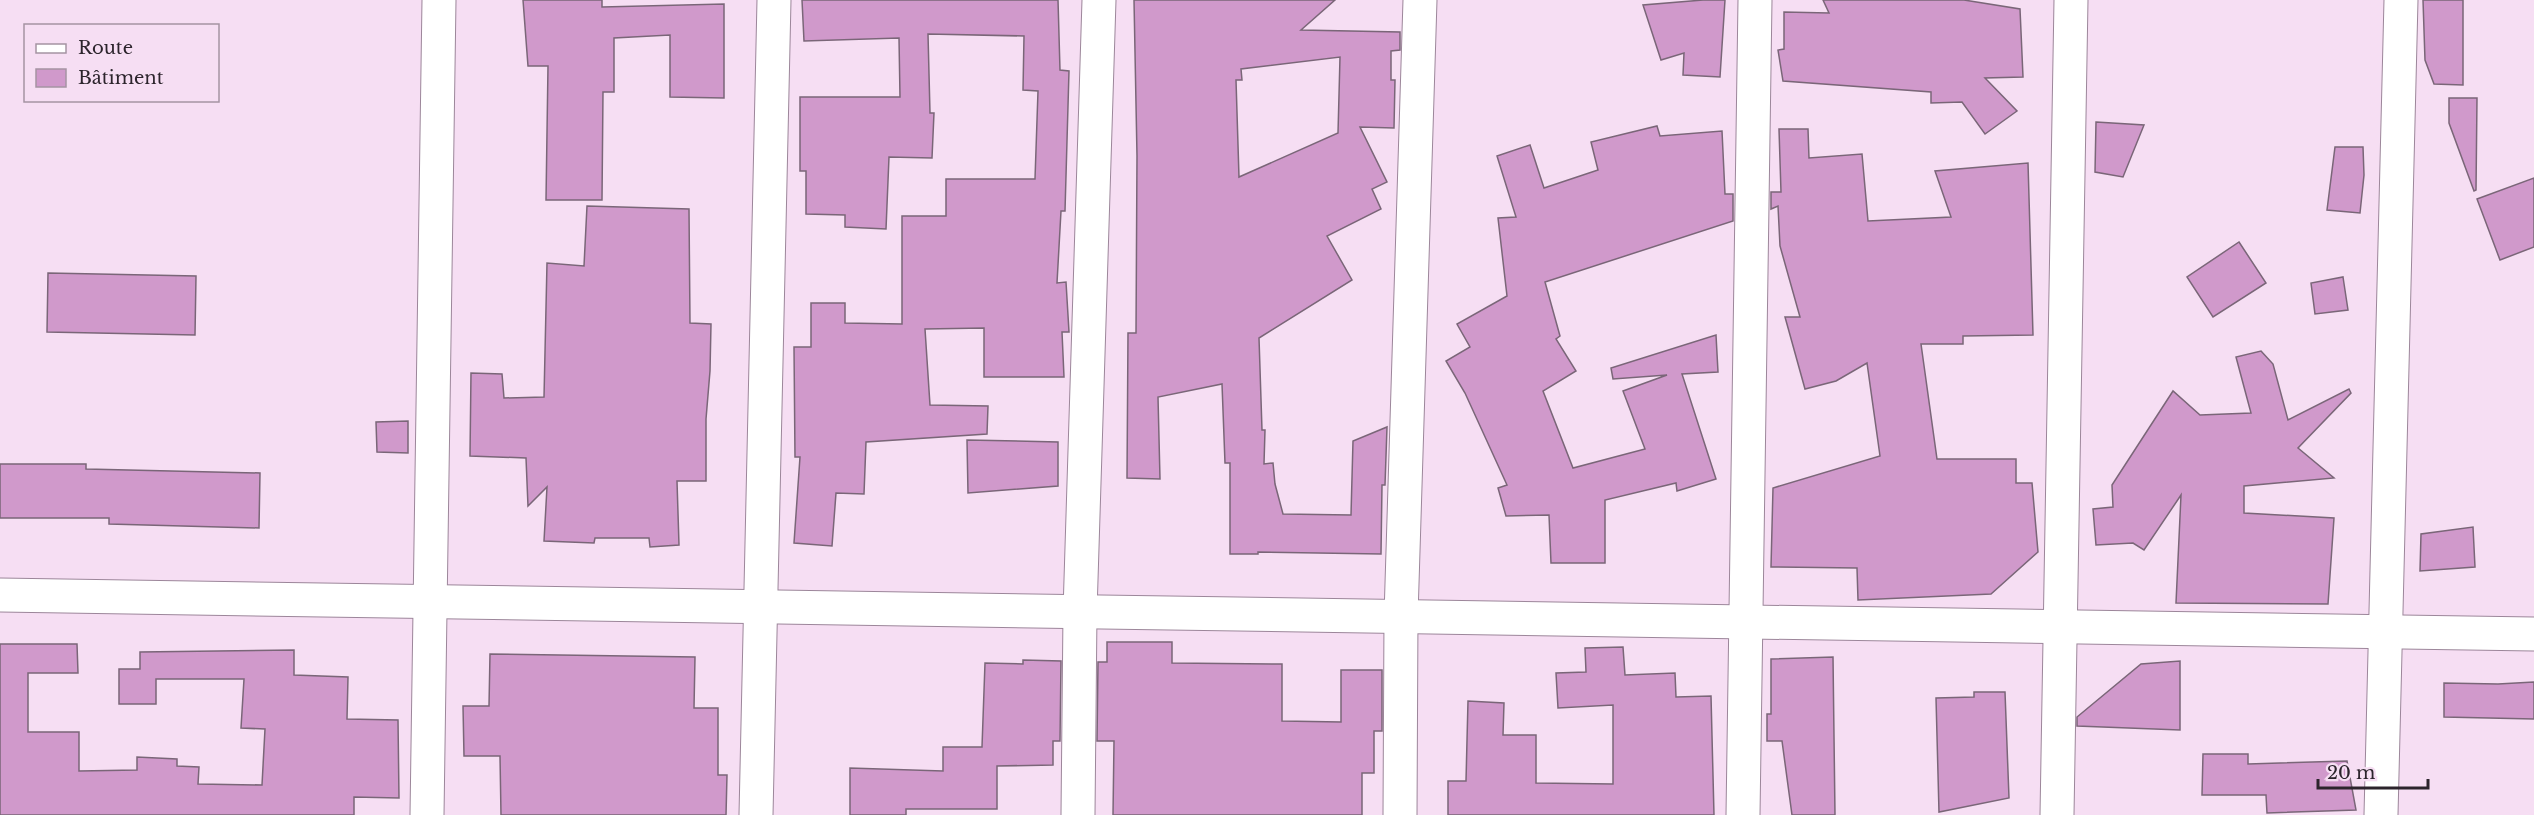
<svg xmlns="http://www.w3.org/2000/svg" width="2534" height="815" viewBox="0 0 2534 815" font-family="'Libre Baskerville',serif">
	<style>
		.building { fill: #d099cb; stroke: #7a6678; stroke-width: 1.5; fill-rule: evenodd }
		.lines { fill: none; stroke-linecap: round; stroke-linejoin: round }
		.street-casing { stroke: #9c869a; stroke-width: 35 }
		.street { stroke: #fff; stroke-width: 33 }
	</style>
	<rect width="100%" height="100%" fill="#f6def3"/>
	<g class="building">
		<path d="M523 0H602V7L724 4V98L670 97V35L614 38V92H603L602 200H546L548 66H528Z"/>
		<path d="M802 0H1058L1060 70 1069 71 1065 211H1061L1057 283 1066 282 1069 332H1062L1064 377H984V328L925 329 930 405 988 406 987 434 866 442 864 494 836 493 832 546 794 543 800 457H795L794 347H811V303H845V323L902 324V216H946V179H1035L1038 91 1023 90 1024 36 928 34 930 113H934L932 158 889 157 886 229 845 227V215L806 214V171H800V97H900L899 38 804 41Z"/>
		<path d="M1134 0H1335L1301 30 1400 32V50L1391 51V80H1395L1394 128 1360 127 1387 182 1372 189 1381 209 1327 236 1352 280 1259 338 1262 430H1265L1264 464 1273 463 1275 484 1283 514 1351 515 1353 441 1387 427 1385 485H1382L1381 554 1258 552V554H1230V463H1225L1222 384 1158 397 1160 479 1127 478 1128 333H1136L1137 156ZM1340 57 1338 133 1239 177 1236 80H1242L1241 69Z"/>
		<path d="M1703 0H1725L1720 77 1683 75 1684 53 1661 60 1643 5Z"/>
		<path d="M1823 0H1964L2020 9 2023 77 1985 78 2017 111 1985 134 1962 102 1931 103V92L1783 81 1778 50 1784 49V12L1829 13Z"/>
		<path d="M2423 0H2463V85L2434 84 2425 60Z"/>
		<path d="M2449 98H2477L2476 190 2474 191 2449 123Z"/>
		<path d="M2096 122 2144 125 2123 177 2095 172Z"/>
		<path d="M1657 126 1660 136 1722 131 1725 194H1733V221L1545 282 1560 336 1556 339 1576 371 1543 391 1573 468 1645 449 1623 391 1667 375 1613 379 1611 368 1716 335 1718 372 1682 374 1716 479 1677 491 1676 483 1605 500V563H1551L1549 515 1506 516 1498 488 1507 485 1465 393 1446 361 1470 347 1457 324 1507 296 1498 218 1516 217 1497 156 1530 145 1544 188 1598 170 1591 142Z"/>
		<path d="M1779 129H1808L1809 158 1862 154 1868 221 1951 217 1935 171 2028 163 2033 335 1963 336V344H1921L1937 459H2016V483H2032L2038 552 1991 594 1858 600 1857 568 1771 567 1773 488 1880 456 1867 363 1836 381 1805 389 1785 317H1800L1780 246 1778 206 1771 209V192H1781Z"/>
		<path d="M2335 147H2363L2364 175 2360 213 2327 210Z"/>
		<path d="M2534 178V247L2500 260 2477 199Z"/>
		<path d="M587 206 689 209 690 323 711 324 710 371 706 419V481H677L679 545 650 547 649 538H595L594 543 544 541 547 487 528 506 526 458 470 456 471 373 502 374 504 398 544 397 547 263 584 266Z"/>
		<path d="M2239 242 2266 283 2213 317 2187 277Z"/>
		<path d="M48 273 196 276 195 335 47 332Z"/>
		<path d="M2343 277 2348 310 2315 314 2311 283Z"/>
		<path d="M2261 351 2273 364 2288 420 2349 389 2351 393 2298 448 2334 478 2244 486V513L2334 518 2328 604 2176 603 2181 495 2144 550 2133 543 2096 545 2093 509 2113 507 2112 485 2173 391 2200 415 2251 413 2236 357Z"/>
		<path d="M408 421V453L377 452 376 422Z"/>
		<path d="M967 440 1058 442V486L968 493Z"/>
		<path d="M0 464H86V469L260 473 259 528 109 524V518H0Z"/>
		<path d="M2473 527 2475 567 2420 571 2421 534Z"/>
		<path d="M1107 642H1172V663L1282 664V721L1341 722V670H1382V731H1374V773H1362V815H1113L1114 741H1097L1098 662H1107Z"/>
		<path d="M0 644H77L78 673H28V732H79V771L137 770V757L177 759V766L199 767 198 784 262 785 265 729 241 728 244 679H156V704H119V669H140V652L294 650V675L348 677 347 719 398 720 399 798 354 797V815H0Z"/>
		<path d="M1623 647 1625 675 1675 673 1676 697 1711 696 1714 815H1448V781H1466L1468 701 1504 703 1503 735H1536V783L1613 784V705L1558 708 1556 673 1586 672 1585 648Z"/>
		<path d="M490 654 695 657 694 708H718V775H727L726 815H501L500 756H464L463 706H489Z"/>
		<path d="M1833 657 1835 815H1792L1782 741H1767V714H1771V659Z"/>
		<path d="M1023 660 1061 661 1060 741H1053V765L997 766V809H906V815H850V768L943 771V747H982L985 663 1023 664Z"/>
		<path d="M2180 661V730L2077 726V717L2141 664Z"/>
		<path d="M2534 682V719L2444 717V683L2498 684Z"/>
		<path d="M1974 692H2005L2009 798 1939 812 1936 698 1974 697Z"/>
		<path d="M2203 754H2248V764L2347 761 2356 810 2267 813 2266 795H2202Z"/>
	</g>
	<g class="lines">
		<defs>
			<g id="street">
				<path d="M0 595 2534 634"/>
				<path d="M427 815 439 0"/>
				<path d="M756 815 774 0"/>
				<path d="M1078 815 1080 612 1099 0"/>
				<path d="M1400 815 1401 616 1420 0"/>
				<path d="M1743 815 1755 0"/>
				<path d="M2057 815 2071 0"/>
				<path d="M2381 815 2401 0"/>
			</g>
		</defs>
		<use href="#street" class="street-casing"/>
		<use href="#street" class="street"/>
	</g>
	<rect x="24" y="24" width="195" height="78" fill="#f6def3" stroke="#a594a3" stroke-width="1.5"/>
	<rect x="36" y="44" width="30" height="9" fill="#ffffff" stroke="#a594a3" stroke-width="1.5"/>
	<text x="78" y="54" font-size="18" fill="#2c242c">Route</text>
	<rect x="36" y="69" width="30" height="18" fill="#d099cb" stroke="#a594a3" stroke-width="1.5"/>
	<text x="78" y="84" font-size="18" fill="#2c242c">Bâtiment</text>
	<path d="M2318 779v9h110v-9" fill="none" stroke="#2c242c" stroke-width="3"/>
	<text x="2327" y="779" font-size="18" fill="#2c242c" stroke="#f6def3" stroke-width="4.5" paint-order="stroke">20 m</text>
</svg>
